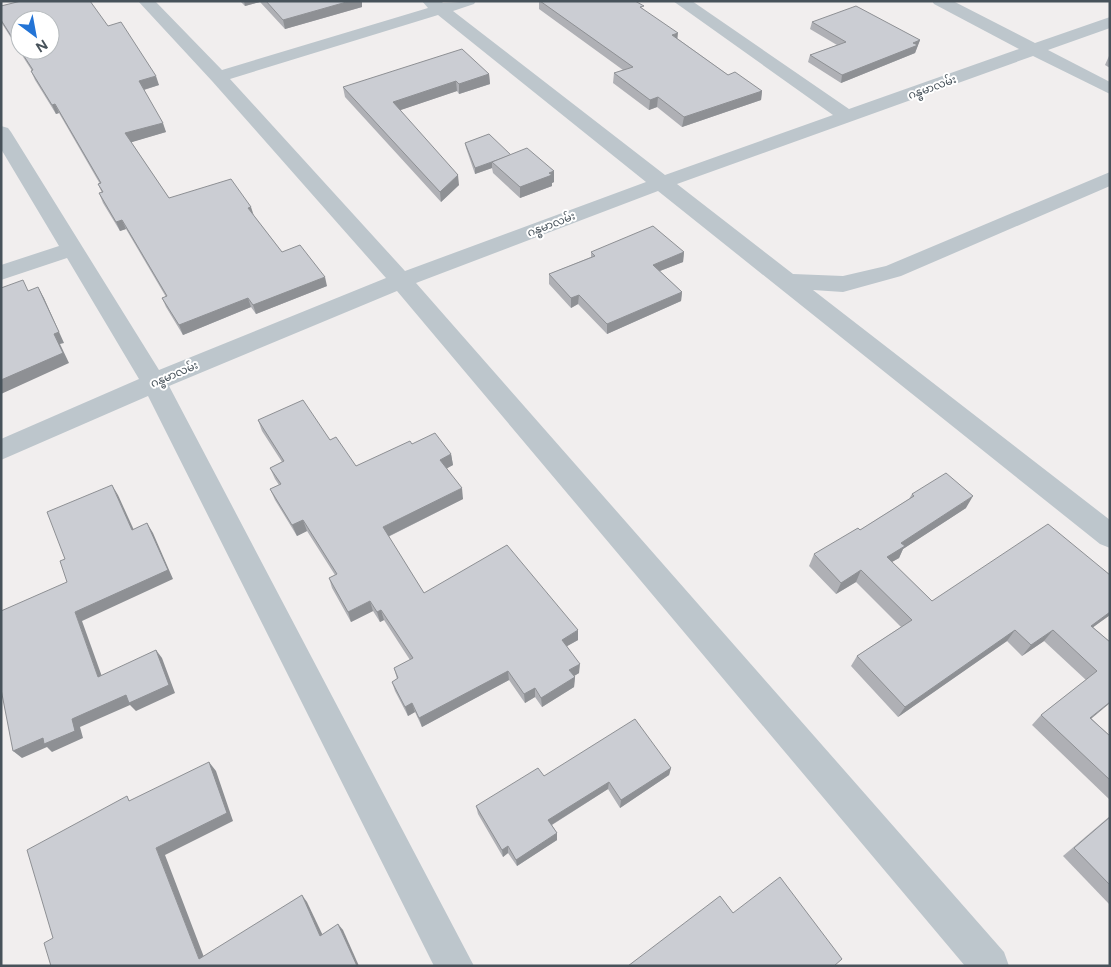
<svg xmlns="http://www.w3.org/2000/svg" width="1111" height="967" viewBox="0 0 1111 967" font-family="Figtree,'Noto Sans Myanmar',sans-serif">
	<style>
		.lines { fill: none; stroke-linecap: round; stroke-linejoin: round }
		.minor { fill: #bdc6cc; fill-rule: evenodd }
		.wall { fill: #afb0b5 }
		.shaded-wall { fill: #8e9094 }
		.building { fill: #cbcdd3; stroke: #8e9094 }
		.labels { text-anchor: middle; stroke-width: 4; stroke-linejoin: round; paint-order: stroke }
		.far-street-label { font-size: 11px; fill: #47525a; stroke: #fff }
	</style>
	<rect width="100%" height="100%" fill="#f1eeee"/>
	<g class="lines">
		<path class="minor" d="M138 1H155L222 70 428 8 422 1H441L443 3 476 1 474 4 453 11 665 175 833 115 673 1H692L849 109 1019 49 934 4 932 1H953L1035 43 1110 17V28L1048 50 1110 82V94L1033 56 677 184 793 274 843 276 886 266 1110 172V186L901 276 843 292 813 290 1110 520V548L1100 544 658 191 416 283 1004 952 1009 966H965L397 291 169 386 474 966H434L148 396 1 460V439L139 379 67 258 1 280V265L59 246 1 149V126L8 128 11 132 159 370 386 278 212 81ZM438 15 646 182 405 271 230 79Z"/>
	</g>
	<g class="wall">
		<path d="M240 1H362V7L285 29 260 2 245 6Z"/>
		<path d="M539 1H635L643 9 678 39 728 75 762 91 761 100 682 127 657 107 649 110 613 83 614 73 623 70 539 9Z"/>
		<path d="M1 6 108 26 159 85 144 90 166 132 131 142 169 198 254 216 282 252 327 286 256 314 251 307 183 335 166 307 162 298 166 297 126 229 120 231 103 203 99 193H102L98 184H100L59 113 56 114 35 80 31 71H32L1 22Z"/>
		<path d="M812 22 920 40 915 53 841 83 808 62 810 55 837 45 810 29Z"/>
		<path d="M1109 56H1110V68L1105 65Z"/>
		<path d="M489 74 490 84 459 94 457 91 400 110 459 185 441 202 345 97 343 87Z"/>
		<path d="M465 143 511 155 554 171V182L552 183V186L520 198 493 173 492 168 475 174 466 148Z"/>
		<path d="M591 252H684L683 262 660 271 682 292 681 301 607 334 578 304 571 308 549 284V274L591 257Z"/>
		<path d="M258 420 330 440 356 466 412 444 451 454 453 465 447 468 463 499 388 537 424 593 578 640 567 646 579 673 574 676 575 677 574 687 542 707 535 697 525 703 509 680 422 727 415 712 408 716 395 691 392 682 397 679 394 668 410 660 384 620 380 622 373 611 351 622 332 588 329 578 335 575 307 531 297 536 275 500 270 489 279 485 275 479 270 468 282 462 262 431Z"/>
		<path d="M912 494 966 508 903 549 899 558 892 562 932 601 1110 575V615L1093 627 1110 642 1091 718 1110 736V800L1032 725 1041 715 1086 680 1044 641 1022 656 1007 641 898 717 851 666 857 656 901 627 856 582 836 594 809 566 814 554 860 530 909 499Z"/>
		<path d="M671 768 669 775 620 808 608 789 552 825 557 833V840L517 866 508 853 503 857 478 814 476 806 544 776Z"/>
		<path d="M1110 816V905L1063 856Z"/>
	</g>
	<g class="shaded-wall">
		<path d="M244 1H260V2L245 6Z"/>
		<path d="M350 1H362V7L285 29 283 20Z"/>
		<path d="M678 33 677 42 672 35Z"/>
		<path d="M920 40 915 53 841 83 842 75Z"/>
		<path d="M489 74 490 84 459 94V84Z"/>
		<path d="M156 76 159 85 143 90 139 81Z"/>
		<path d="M456 81 457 91 395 112 393 102Z"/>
		<path d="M762 91 761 100 682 127 684 117Z"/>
		<path d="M658 97 657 107 649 110 650 100Z"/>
		<path d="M55 104 59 113 56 114 52 105Z"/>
		<path d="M163 123 166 132 129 143 125 133Z"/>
		<path d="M492 162V168L475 174V168Z"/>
		<path d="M554 171V182L552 183V186L520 198V187Z"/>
		<path d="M458 175 459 185 441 202 440 192Z"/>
		<path d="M251 207 254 216 248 208Z"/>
		<path d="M122 220 126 229 120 231 116 222Z"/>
		<path d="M684 252 683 262 652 274 653 265Z"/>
		<path d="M325 277 327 286 256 314 253 305Z"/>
		<path d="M38 287 44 298 64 343 60 344 69 363 1 394V380L54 334Z"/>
		<path d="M682 292 681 301 607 334V324Z"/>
		<path d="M579 295 578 304 571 308V298Z"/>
		<path d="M248 298 251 307 183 335 179 325Z"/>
		<path d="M451 454 453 465 442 471 440 460Z"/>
		<path d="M112 485 118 495 138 539 132 530Z"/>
		<path d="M462 488 463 499 385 538 383 527Z"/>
		<path d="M973 496 966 508 903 549 899 558 881 568 887 557 901 543Z"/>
		<path d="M303 520 307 531 297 536 292 525Z"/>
		<path d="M147 523 153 533 173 579 82 621 105 685 98 677 75 612Z"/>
		<path d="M861 570 856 582 836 594 841 583Z"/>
		<path d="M370 601 373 611 351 622 348 612Z"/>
		<path d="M381 610 384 620 380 622 377 612Z"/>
		<path d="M1110 612V615L1081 636 1091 626Z"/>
		<path d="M578 630V640L562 649V640Z"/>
		<path d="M1015 630 1007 641 898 717 905 707Z"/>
		<path d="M1053 630 1044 641 1022 656 1031 645Z"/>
		<path d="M156 650 162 658 175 693 136 711 130 705 80 727 83 738 52 752 47 747 22 758 13 751 72 719Z"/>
		<path d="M580 664 579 673 569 679V670Z"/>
		<path d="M508 671 509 680 422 727 419 718Z"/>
		<path d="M575 677 574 687 542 707 541 698Z"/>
		<path d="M535 688V697L525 703 524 694Z"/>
		<path d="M1110 702V703L1080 728 1090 718Z"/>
		<path d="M412 703 415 712 408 716 405 707Z"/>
		<path d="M209 762 216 771 233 821 165 855 207 965 199 959 156 848Z"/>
		<path d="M671 768 669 775 620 808 621 800Z"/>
		<path d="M609 782 608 789 548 827V820Z"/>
		<path d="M557 833V840L517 866 516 860Z"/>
		<path d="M508 846V853L503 857 502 850Z"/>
		<path d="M302 895 307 902 326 942 320 936Z"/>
		<path d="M338 924 343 930 359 966H357Z"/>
	</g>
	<g class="building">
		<path d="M21 1H90L108 26 121 22 156 76 139 81 163 123 125 133 169 198 231 179 251 207 248 208 282 252 300 245 325 277 253 305 248 298 179 325 162 298 167 296 122 220 116 222 99 193 103 192 98 184 101 183 55 104 52 105 31 71 33 70 20 50H50V20H20V50L1 20V6Z"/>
		<path d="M266 1H350L283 20Z"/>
		<path d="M540 1H635L644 6 640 7 678 33 672 35 728 75 735 72 762 91 684 117 658 97 650 100 614 73 633 67Z"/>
		<path d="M856 6 920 40 913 43 918 45 842 75 810 55 846 42 812 22Z"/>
		<path d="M462 49 489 74 459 84 456 81 393 102 458 175 440 192 343 87Z"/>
		<path d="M489 134 511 155 475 168 465 143Z"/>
		<path d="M527 148 554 171 549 173 552 175 520 187 492 162Z"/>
		<path d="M653 226 684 252 653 265 682 292 607 324 579 295 571 298 549 274 595 256 591 252Z"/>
		<path d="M23 280 28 291 38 287 59 332 54 334 63 353 1 380V288Z"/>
		<path d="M303 400 330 440 336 437 356 466 410 441 412 444 435 433 451 454 440 460 462 488 383 527 424 593 507 545 578 630 562 640 580 664 569 670 575 677 541 698 535 688 524 694 508 671 419 718 412 703 405 707 392 682 398 678 394 668 413 658 381 610 377 612 370 601 348 612 329 578 337 574 303 520 292 525 270 489 281 484 270 468 284 461 258 420Z"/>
		<path d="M946 473 973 496 901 543 905 546 887 557 932 601 1048 524 1110 575V612L1091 626 1110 642V702L1090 718 1110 736V780L1041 715 1097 671 1053 630 1031 645 1015 630 905 707 857 656 912 620 861 570 841 583 814 554 858 528 860 530 914 496 912 494Z"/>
		<path d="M112 485 132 530 147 523 168 570 75 612 98 677 156 650 169 685 129 703 126 695 72 719 75 731 44 744 43 738 13 751 1 689V611L67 582 60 561 65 559 47 512Z"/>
		<path d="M635 719 671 768 621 800 609 782 548 820 557 833 516 860 508 846 502 850 476 806 538 768 544 776Z"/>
		<path d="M209 762 227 813 156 848 199 959 302 895 320 936 338 924 357 966H51L44 943 53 938 27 850 127 796 129 801Z"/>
		<path d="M1110 817V885L1074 848Z"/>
		<path d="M780 877 842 959 834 966H628L720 896 733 913Z"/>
	</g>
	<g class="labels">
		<g class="far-street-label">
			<text transform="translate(932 87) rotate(-20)" y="4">ဂန္ဓမာလမ်း</text>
			<text transform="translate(551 224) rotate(-21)" y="4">ဂန္ဓမာလမ်း</text>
			<text transform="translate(174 374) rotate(-23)" y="4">ဂန္ဓမာလမ်း</text>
		</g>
	</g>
	<rect width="1111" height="967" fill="none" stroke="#47525a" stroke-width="5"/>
	<g transform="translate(35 35) rotate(148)"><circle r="24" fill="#ffffff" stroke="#b5babd"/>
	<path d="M0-4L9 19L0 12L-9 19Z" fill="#2374d6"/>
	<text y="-8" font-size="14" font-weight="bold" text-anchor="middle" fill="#47525a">N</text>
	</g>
</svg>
